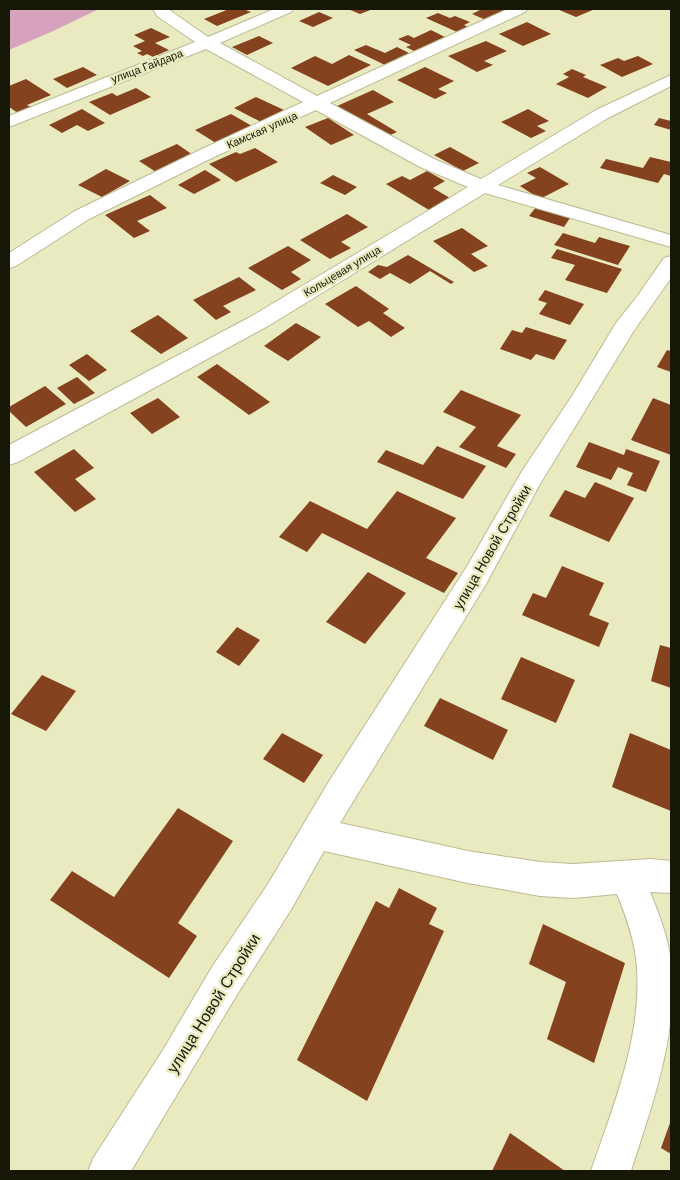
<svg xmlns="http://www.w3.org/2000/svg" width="680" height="1180" viewBox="0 0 680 1180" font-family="Helvetica,sans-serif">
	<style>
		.green { fill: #d6a2bc }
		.building { fill: #85421e }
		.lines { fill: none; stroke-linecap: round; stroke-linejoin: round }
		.minor-casing { stroke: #bcbb93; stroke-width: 2 }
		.minor { fill: #fff; fill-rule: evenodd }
		.labels { text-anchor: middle; stroke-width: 5; stroke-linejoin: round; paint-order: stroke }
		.far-street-label { font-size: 11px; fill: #171708; stroke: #eaeac1 }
		.street-label { font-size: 14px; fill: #171708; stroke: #eaeac1 }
		.near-street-label { font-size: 16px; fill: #171708; stroke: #eaeac1 }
	</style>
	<rect width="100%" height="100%" fill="#eaeac1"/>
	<path class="green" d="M9 9H99L51 32 9 50Z"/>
	<g class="building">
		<path d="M229 9H243L251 12 217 26 204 19Z"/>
		<path d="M348 9H373L360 14Z"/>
		<path d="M477 9H506L509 10 486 20 472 14 480 10Z"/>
		<path d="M557 9H595L576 17Z"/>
		<path d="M319 12 333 18 313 27 299 21Z"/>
		<path d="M438 13 450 18 455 16 470 22 464 25 468 27 457 32 426 18Z"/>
		<path d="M527 22 551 34 523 46 499 34Z"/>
		<path d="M151 28 170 37 155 43 169 50 153 57 147 54 143 56 137 53 142 51 133 46 145 41 134 35Z"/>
		<path d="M431 30 445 37 432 43 436 45 418 53 406 47 411 45 398 39 408 35 414 38Z"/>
		<path d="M259 36 273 43 247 55 232 47Z"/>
		<path d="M486 41 507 51 484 61 493 65 477 72 448 56Z"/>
		<path d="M366 45 385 53 397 47 409 53 398 58 403 61 389 67 354 50Z"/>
		<path d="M349 55 371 65 328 86 291 68 315 56 332 64Z"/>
		<path d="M638 56 653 64 622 77 600 65 618 58 624 61Z"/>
		<path d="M83 67 97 75 67 88 53 79Z"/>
		<path d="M425 67 454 81 438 89 447 93 435 99 397 80Z"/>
		<path d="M572 69 586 75 583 77 607 87 588 98 556 84 569 77 563 74Z"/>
		<path d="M26 79 51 95 27 105 31 107 18 113 9 107V86Z"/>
		<path d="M136 88 151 97 110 115 89 102 112 93 117 96Z"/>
		<path d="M373 90 394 102 367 114 397 132 388 136 337 106Z"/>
		<path d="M256 97 284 110 261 122 234 108Z"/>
		<path d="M82 109 105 123 88 131 77 125 62 133 49 125Z"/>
		<path d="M528 109 549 121 537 126 546 131 531 138 501 122Z"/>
		<path d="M231 114 252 126 216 143 195 130Z"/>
		<path d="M328 118 354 135 331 145 305 127Z"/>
		<path d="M659 118 671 121V130L654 125Z"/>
		<path d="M177 144 193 155 156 172 139 161Z"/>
		<path d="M450 147 479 163 463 171 434 155Z"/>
		<path d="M255 148 278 162 236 182 209 164 236 152 240 154Z"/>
		<path d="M650 157 671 162V176L664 174 658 183 600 168 606 159 643 168Z"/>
		<path d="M540 167 569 184 540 199 520 186 536 178 527 173Z"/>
		<path d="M106 169 130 181 102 197 78 185Z"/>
		<path d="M205 170 221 180 194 194 178 185Z"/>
		<path d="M427 171 445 181 433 188 450 198 429 210 386 184 402 176 410 180Z"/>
		<path d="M333 175 357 187 345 195 320 183Z"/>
		<path d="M150 195 167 208 137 221 150 231 134 238 105 215Z"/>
		<path d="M536 207 570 218 564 227 529 216Z"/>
		<path d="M347 214 368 227 341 242 351 248 330 259 300 240Z"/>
		<path d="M462 228 488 246 471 254 488 266 474 272 433 241Z"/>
		<path d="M563 233 595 243 599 237 630 246 618 265 554 245Z"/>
		<path d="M288 246 311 260 291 272 301 279 282 290 248 268Z"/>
		<path d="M557 249 622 269 607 293 565 280 575 265 551 258Z"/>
		<path d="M408 255 454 282 451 284 430 271 410 284 390 273 380 279 368 272 378 265 387 267Z"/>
		<path d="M239 277 256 290 223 306 231 312 216 320 193 300Z"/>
		<path d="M356 286 389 309 383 313 405 328 391 337 369 321 358 327 325 304Z"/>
		<path d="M545 290 584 304 570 325 539 314 547 303 538 300Z"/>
		<path d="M158 315 188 338 161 354 130 331Z"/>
		<path d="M296 323 321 337 288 361 264 346Z"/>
		<path d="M526 327 567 340 554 360 536 354 531 360 500 349 512 330 522 333Z"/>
		<path d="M667 350 671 351V372L657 367Z"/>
		<path d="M87 354 107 370 89 381 69 365Z"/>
		<path d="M217 364 270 402 249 415 197 377Z"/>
		<path d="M77 377 95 393 74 404 57 388Z"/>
		<path d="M45 386 66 404 26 427 9 411V407Z"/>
		<path d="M461 390 521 415 497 446 516 454 506 468 459 447 476 427 443 412Z"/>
		<path d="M158 398 180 417 152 434 130 413Z"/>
		<path d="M653 398 671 405V455L631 440Z"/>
		<path d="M589 442 624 455 626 449 660 461 646 492 627 485 633 473 618 467 611 480 576 467Z"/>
		<path d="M437 446 486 466 463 499 377 462 386 450 423 465Z"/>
		<path d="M74 449 94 468 75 479 96 499 75 512 34 472Z"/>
		<path d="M595 482 634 498 609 542 549 516 565 490 585 498Z"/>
		<path d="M397 491 456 518 426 558 458 573 444 593 322 533 307 552 279 537 310 501 367 529Z"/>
		<path d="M562 566 604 583 589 615 609 623 599 647 522 615 533 593 546 598Z"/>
		<path d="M368 572 406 593 365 644 326 622Z"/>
		<path d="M237 627 260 640 239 666 216 652Z"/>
		<path d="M660 645 671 648V688L651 681Z"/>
		<path d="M521 657 575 680 556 723 501 699Z"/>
		<path d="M42 675 76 691 46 731 11 714Z"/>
		<path d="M440 698 508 730 493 760 424 726Z"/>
		<path d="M282 733 323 755 304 783 263 759Z"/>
		<path d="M630 733 671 750V811L612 787Z"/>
		<path d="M178 808 233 841 178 923 197 936 169 978 50 900 72 871 114 897Z"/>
		<path d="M399 888 437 908 429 924 444 931 367 1101 297 1060 376 901 389 908Z"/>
		<path d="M543 924 625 963 594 1063 547 1039 566 982 529 964Z"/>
		<path d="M671 1120V1154L661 1148Z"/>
		<path d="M510 1133 565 1171H492Z"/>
	</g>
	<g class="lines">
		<defs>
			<g id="minor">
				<path d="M153 9H168L208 37 274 9H293L291 12 220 43 317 96 508 9H527L525 12 330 103 434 159 481 179 596 110 671 75V86L608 118 498 185 671 235V247L485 193 268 326 18 462 9 465V445L252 316 468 187 420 167 316 110 214 157 89 219 16 266 9 268V253L75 211 202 149 303 102 206 49 9 127V116L195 42 157 16Z"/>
				<path d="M671 256V278L633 332 540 484 486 584 340 823 468 851 540 862 573 864 651 859 671 861V893L650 892C659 914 668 937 671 961 679 1033 652 1105 631 1171H591C613 1107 642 1037 637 967 635 942 627 918 617 894L573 898 540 896 468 883 324 851 292 908 238 993 131 1171H88L94 1157 163 1050 212 967 268 884 328 783 466 568 522 471 572 396 616 323 636 298 664 258Z"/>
			</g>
		</defs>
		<use href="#minor" class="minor-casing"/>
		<use href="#minor" class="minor"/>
	</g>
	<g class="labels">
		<g class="far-street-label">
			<text transform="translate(147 66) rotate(-21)" y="4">улица Гайдара</text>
			<text transform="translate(262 130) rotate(-24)" y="4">Камская улица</text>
			<text transform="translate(342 271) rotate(-31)" y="4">Кольцевая улица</text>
		</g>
		<g class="street-label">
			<text transform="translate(492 547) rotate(-60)" y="5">улица Новой Стройки</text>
		</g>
		<g class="near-street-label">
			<text transform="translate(213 1003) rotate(-58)" y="6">улица Новой Стройки</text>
		</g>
	</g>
	<rect width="680" height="1180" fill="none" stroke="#171708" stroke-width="20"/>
</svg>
